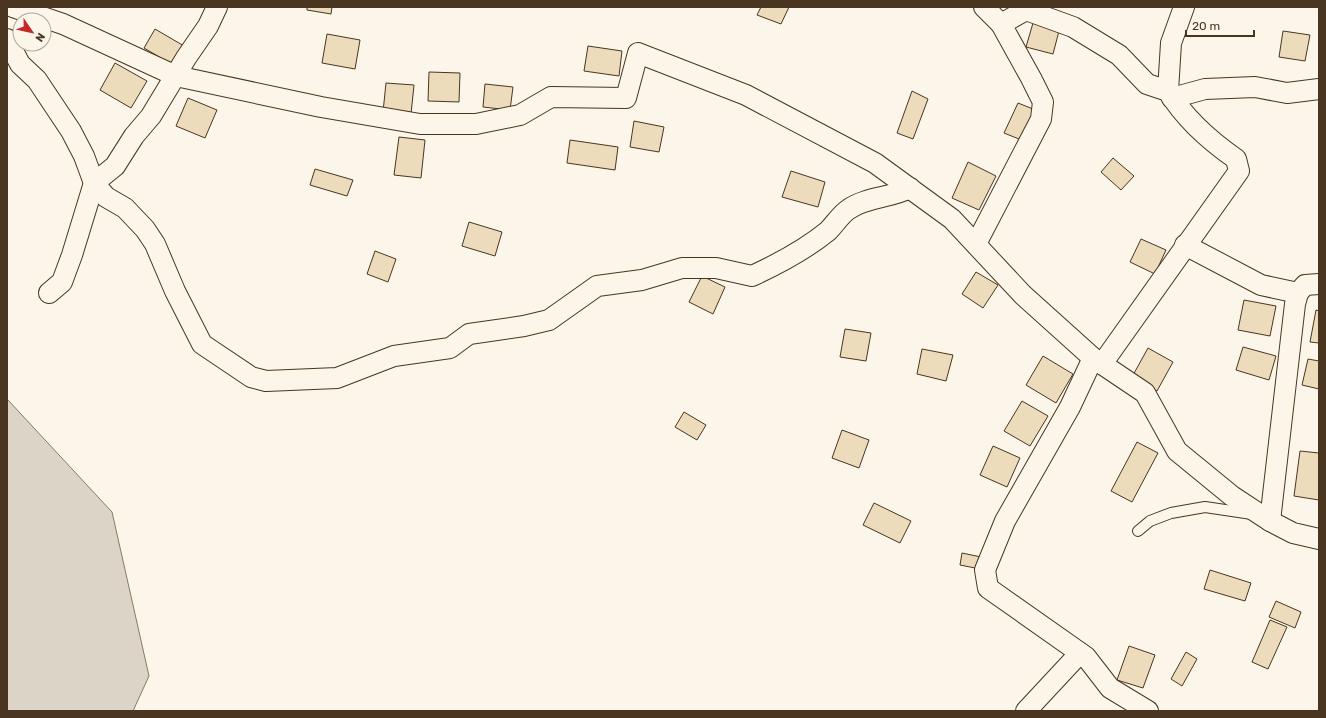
<svg xmlns="http://www.w3.org/2000/svg" width="1326" height="718" viewBox="0 0 1326 718" font-family="Rubik,sans-serif">
	<style>
		.water { fill: #dcd4c6; stroke: #887966 }
		.building { fill: #ecdcbc; stroke: #4a3520 }
		.lines { fill: none; stroke-linecap: round; stroke-linejoin: round }
		.lane-casing { stroke: #4a3520; stroke-width: 12 }
		.street-casing { stroke: #4a3520; stroke-width: 22 }
		.lane { stroke: #fbf6e9; stroke-width: 10 }
		.street { stroke: #fbf6e9; stroke-width: 20 }
	</style>
	<rect width="100%" height="100%" fill="#fbf6e9"/>
	<path class="water" d="M7 399 112 512 149 676 133 711H7Z"/>
	<g class="building">
		<path d="M307 7H332L331 14 307 10Z"/>
		<path d="M761 7H789L781 24 757 15Z"/>
		<path d="M1033 23 1059 31 1053 54 1026 47Z"/>
		<path d="M155 29 184 46 173 65 144 48Z"/>
		<path d="M1283 31 1310 35 1305 61 1279 57Z"/>
		<path d="M327 34 360 40 355 69 322 63Z"/>
		<path d="M588 46 622 51 619 76 584 71Z"/>
		<path d="M115 63 147 81 131 108 100 90Z"/>
		<path d="M429 72 460 73 459 102 428 101Z"/>
		<path d="M386 83 414 85 411 114 383 112Z"/>
		<path d="M485 84 513 87 510 110 483 107Z"/>
		<path d="M912 91 928 99 913 139 897 133Z"/>
		<path d="M188 98 217 110 205 138 176 126Z"/>
		<path d="M1018 103 1038 111 1024 141 1004 133Z"/>
		<path d="M634 121 664 127 659 152 630 147Z"/>
		<path d="M399 137 425 140 421 178 394 175Z"/>
		<path d="M570 140 618 147 615 170 567 163Z"/>
		<path d="M1113 158 1134 176 1121 190 1101 172Z"/>
		<path d="M968 162 996 176 979 210 952 198Z"/>
		<path d="M315 169 353 180 347 196 310 185Z"/>
		<path d="M791 171 825 182 818 207 782 197Z"/>
		<path d="M469 222 502 232 495 256 462 246Z"/>
		<path d="M1141 239 1166 250 1155 274 1130 262Z"/>
		<path d="M375 251 396 259 388 282 367 274Z"/>
		<path d="M976 272 998 285 983 308 962 294Z"/>
		<path d="M702 276 725 287 713 314 689 302Z"/>
		<path d="M1244 300 1276 306 1270 336 1238 330Z"/>
		<path d="M1316 310 1319 311V343L1310 342Z"/>
		<path d="M845 329 871 333 866 361 840 357Z"/>
		<path d="M1243 347 1276 356 1269 380 1236 370Z"/>
		<path d="M1148 348 1173 362 1157 391 1132 377Z"/>
		<path d="M922 349 953 355 946 381 917 374Z"/>
		<path d="M1043 356 1073 374 1056 403 1026 385Z"/>
		<path d="M1308 359 1319 361V389L1302 385Z"/>
		<path d="M1022 401 1048 416 1030 446 1004 431Z"/>
		<path d="M684 412 706 425 697 440 675 427Z"/>
		<path d="M842 430 869 440 859 468 832 458Z"/>
		<path d="M1137 442 1158 453 1132 502 1111 491Z"/>
		<path d="M993 446 1020 458 1007 487 980 475Z"/>
		<path d="M1300 451 1319 453V500L1294 496Z"/>
		<path d="M874 503 911 521 900 543 863 525Z"/>
		<path d="M962 553 981 557 985 570 960 565Z"/>
		<path d="M1210 570 1251 583 1245 601 1204 589Z"/>
		<path d="M1276 601 1301 612 1295 628 1269 617Z"/>
		<path d="M1270 620 1287 627 1268 669 1252 662Z"/>
		<path d="M1129 646 1155 655 1143 688 1117 680Z"/>
		<path d="M1186 652 1197 659 1182 686 1171 679Z"/>
	</g>
	<g class="lines">
		<defs>
			<path id="lane" d="M1138 531 1150 521 1171 513 1205 507 1252 514"/>
			<g id="street">
				<path d="M13 7 63 24 176 76 321 107 420 124H476L520 115 551 97 626 98 638 53 746 95 875 163 952 219 1023 295 1093 358 1145 393 1177 451 1232 496 1270 521 1293 533 1319 539"/>
				<path d="M1001 24 1026 10 1073 27 1119 55 1147 84 1168 91 1171 43 1184 7"/>
				<path d="M7 39 20 64 37 80 71 131 84 156 94 183 106 197 125 208 145 229 155 244 175 291 202 344 251 377 266 381 337 378 394 356 450 348 469 334 524 326 549 320 597 286 642 280 682 268H716L752 276C778 264 806 249 828 231 835 224 841 214 849 209 866 197 891 198 910 188"/>
				<path d="M1172 98 1205 89 1255 87 1287 93 1319 89"/>
				<path d="M976 244 1041 119 1043 102 1031 78 1001 24 984 7"/>
				<path d="M1185 245 1261 285 1298 293"/>
				<path d="M49 293 62 282 72 255 94 183 115 166 134 136 151 116 186 58 208 26 217 7"/>
				<path d="M1093 358 1070 407 1005 521 985 570 988 588 1086 657 1110 688 1148 711"/>
				<path d="M1102 364 1239 171 1236 159C1210 141 1185 119 1168 91"/>
				<path d="M1270 521 1295 304 1298 293 1305 285 1319 284"/>
				<path d="M1026 711 1080 653"/>
			</g>
		</defs>
		<use href="#lane" class="lane-casing"/>
		<use href="#street" class="street-casing"/>
		<use href="#lane" class="lane"/>
		<use href="#street" class="street"/>
	</g>
	<rect width="1326" height="718" fill="none" stroke="#4a3520" stroke-width="16"/>
	<g transform="translate(32 32) rotate(124)"><circle r="19" fill="#fbf6e9" stroke="#b4a999"/>
	<path d="M0-3L7 15L0 10L-7 15Z" fill="#c62828"/>
	<text y="-6" font-size="11" font-weight="bold" text-anchor="middle" fill="#4a3520">N</text>
	</g>
	<path d="M1186 30v6h68v-6" fill="none" stroke="#4a3520" stroke-width="2"/>
	<text x="1192" y="30" font-size="12" fill="#4a3520" stroke="#fbf6e9" stroke-width="3" paint-order="stroke">20 m</text>
</svg>
